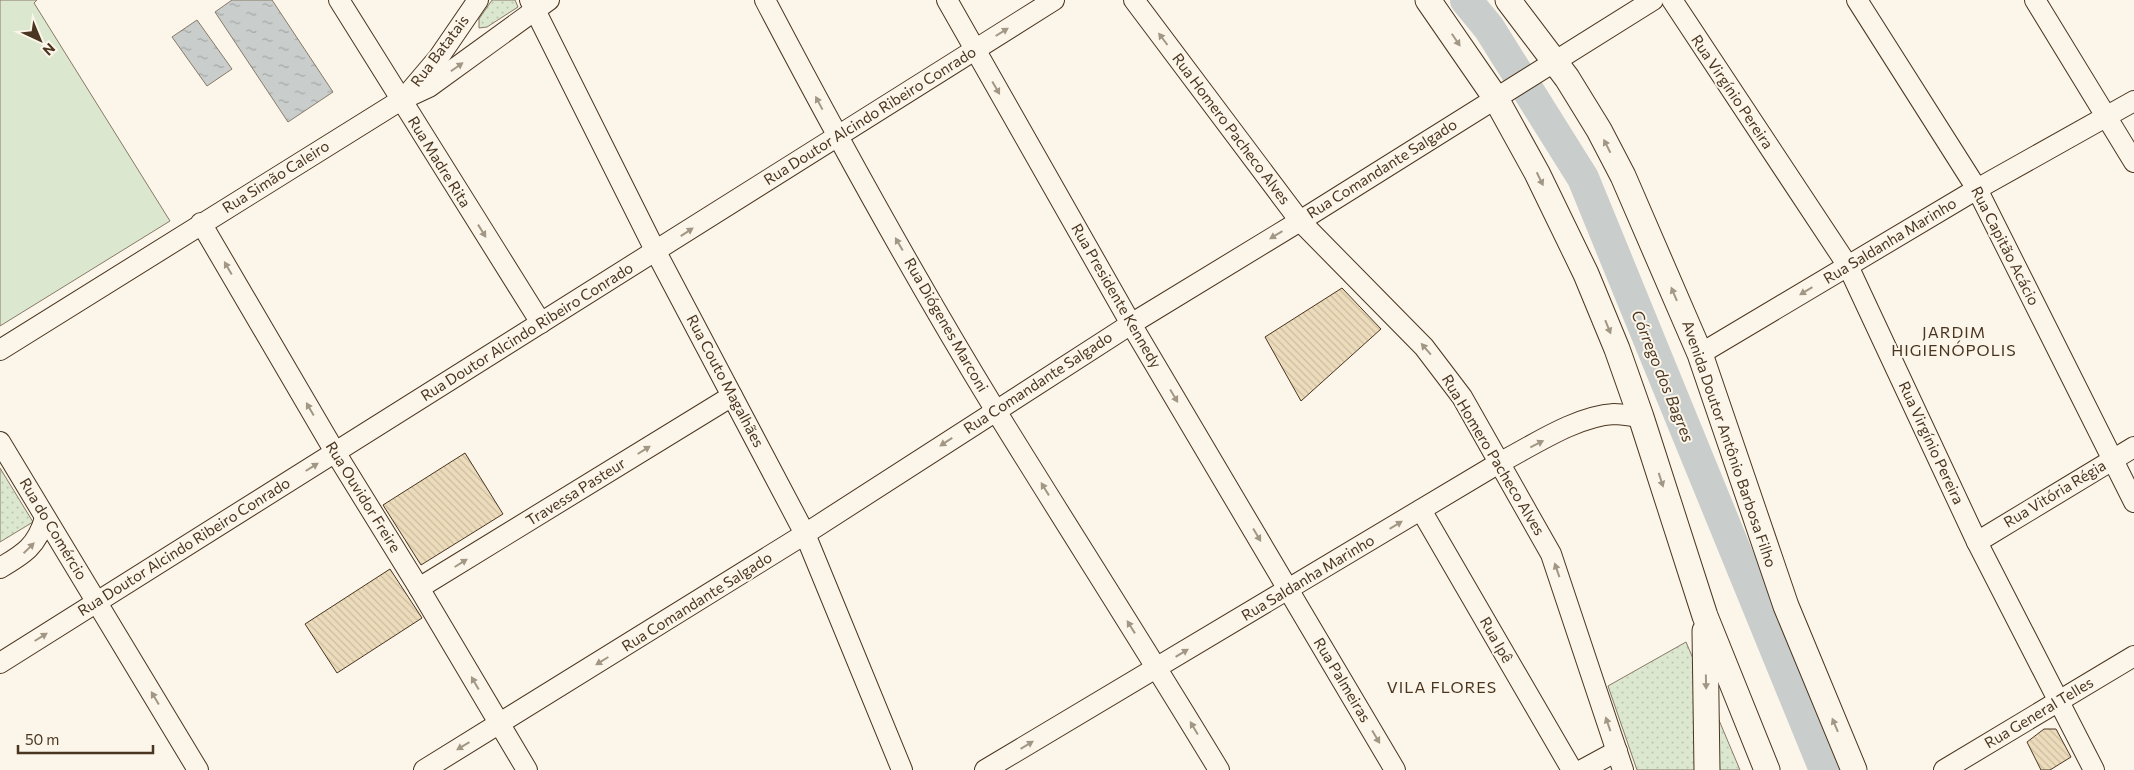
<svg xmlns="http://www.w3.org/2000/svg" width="2134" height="770" viewBox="0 0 2134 770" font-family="Commissioner,sans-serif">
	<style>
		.green { fill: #dce7d0; stroke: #887966 }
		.park { fill: url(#park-dots); stroke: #887966 }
		.water { fill: url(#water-ripples); stroke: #887966 }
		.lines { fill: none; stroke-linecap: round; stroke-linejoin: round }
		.river { stroke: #c9cecd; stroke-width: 32 }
		.building { fill: url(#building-back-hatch); stroke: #4a3520 }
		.minor-casing { stroke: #4a3520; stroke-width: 22 }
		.major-casing { stroke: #4a3520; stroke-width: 27 }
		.minor { stroke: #fbf6e9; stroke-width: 20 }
		.major { stroke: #fbf6e9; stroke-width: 25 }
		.oneway { fill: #a29684 }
		.labels { text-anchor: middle; stroke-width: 4; stroke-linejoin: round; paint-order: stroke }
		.street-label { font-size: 15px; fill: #4a3520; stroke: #fbf6e9 }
		.neighbourhood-label { font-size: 16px; letter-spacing: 1px; fill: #4a3520; stroke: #fbf6e9 }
		.water-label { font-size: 16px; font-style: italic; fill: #4a3520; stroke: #fbf6e9 }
	</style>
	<defs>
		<pattern id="park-dots" width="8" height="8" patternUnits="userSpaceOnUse" patternTransform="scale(1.25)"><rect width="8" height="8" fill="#dce7d0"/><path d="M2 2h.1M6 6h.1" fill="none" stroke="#bec7b2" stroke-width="1.8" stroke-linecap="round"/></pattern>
		<pattern id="water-ripples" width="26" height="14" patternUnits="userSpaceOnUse" patternTransform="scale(1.25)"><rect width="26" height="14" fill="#c9cecd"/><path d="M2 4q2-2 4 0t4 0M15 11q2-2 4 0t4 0" fill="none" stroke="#a5a8a6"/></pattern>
		<pattern id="building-back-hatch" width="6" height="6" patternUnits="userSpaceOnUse" patternTransform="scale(1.25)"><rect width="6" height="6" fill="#ecdcbc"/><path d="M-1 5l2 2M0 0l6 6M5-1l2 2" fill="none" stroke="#ccbda1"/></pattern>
	</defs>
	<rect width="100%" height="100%" fill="#fbf6e9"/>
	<path class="green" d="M0 0H37L34 3 170 221 0 326Z"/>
	<g class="park">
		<path d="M492 0H515L518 7 487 27 479 28V19Z"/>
		<path d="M0 468 33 522 0 542Z"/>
		<path d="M1686 642 1740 770H1637L1608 686Z"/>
	</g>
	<g class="water">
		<path d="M232 0H272L333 92 288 122 215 12Z"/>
		<path d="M197 20 232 69 207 86 172 37Z"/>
	</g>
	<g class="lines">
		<path class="river" d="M1466 0 1489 28 1583 178 1825 770"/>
	</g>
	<g class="building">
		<path d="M1342 288 1381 329 1301 401 1265 337Z"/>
		<path d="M465 453 503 514 421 565 383 505Z"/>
		<path d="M390 569 422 618 337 673 305 624Z"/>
		<path d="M2044 729H2056L2071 757 2050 770H2041L2027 742Z"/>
	</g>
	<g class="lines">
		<defs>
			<g id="minor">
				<path d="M339 0 541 323"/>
				<path d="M530 0 656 252 805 534 902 770"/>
				<path d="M765 0C838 139 914 277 996 411 1070 531 1146 649 1219 770"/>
				<path d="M947 0 1131 324 1395 770"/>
				<path d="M1134 0 1300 221 1424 347 1462 397 1551 554 1623 770"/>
				<path d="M1672 0 1848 266 1977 542 2094 770"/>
				<path d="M1857 0 1977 189 2134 502"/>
				<path d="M2035 0 2134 162"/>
				<path d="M411 90 439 57 478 0"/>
				<path d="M201 223 335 452 419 588 527 770"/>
				<path d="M0 350 401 100 429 87 549 0"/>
				<path d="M1700 354 1977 189 2134 101"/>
				<path d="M0 442 198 770"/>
				<path d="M1421 510 1572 770"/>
				<path d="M1977 542 2134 447"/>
				<path d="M0 568C24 554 37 546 45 518"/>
				<path d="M419 588 732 396"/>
				<path d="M0 663 1054 0"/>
				<path d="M424 770 805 534 1131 324 1300 221 1653 0"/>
				<path d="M985 770 1499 463C1532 446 1576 416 1614 414 1622 414 1632 416 1641 417"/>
				<path d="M1582 770 1617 751"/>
				<path d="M1944 770 2134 656"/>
			</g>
			<g id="major">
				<path d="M1428 0 1495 97 1537 173 1586 274 1617 349 1641 417 1705 616 1767 770"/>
				<path d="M1508 0 1567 78 1599 130 1623 176 1700 354 1786 606 1854 770"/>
				<path d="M1705 631 1707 770"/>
			</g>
		</defs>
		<use href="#minor" class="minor-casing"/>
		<use href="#major" class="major-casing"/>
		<use href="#minor" class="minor"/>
		<use href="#major" class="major"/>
	</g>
	<defs><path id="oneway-solid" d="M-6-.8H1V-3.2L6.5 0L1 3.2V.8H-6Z" transform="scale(1.25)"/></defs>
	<g class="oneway">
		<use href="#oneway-solid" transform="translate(1002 32) rotate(-32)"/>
		<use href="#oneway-solid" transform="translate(1163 39) rotate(-127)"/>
		<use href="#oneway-solid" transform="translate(1456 40) rotate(56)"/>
		<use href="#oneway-solid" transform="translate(457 67) rotate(-35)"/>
		<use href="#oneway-solid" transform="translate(996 88) rotate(60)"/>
		<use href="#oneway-solid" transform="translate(819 103) rotate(-118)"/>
		<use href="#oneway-solid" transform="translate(1607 146) rotate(-117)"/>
		<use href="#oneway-solid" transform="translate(1540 179) rotate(64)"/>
		<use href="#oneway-solid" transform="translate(482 231) rotate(58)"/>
		<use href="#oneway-solid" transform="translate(687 232) rotate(-33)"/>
		<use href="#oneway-solid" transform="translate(1276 235) rotate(149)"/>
		<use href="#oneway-solid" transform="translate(899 244) rotate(-120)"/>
		<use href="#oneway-solid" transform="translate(228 268) rotate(-120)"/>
		<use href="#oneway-solid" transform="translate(1806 291) rotate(149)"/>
		<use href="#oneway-solid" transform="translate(1674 294) rotate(-113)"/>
		<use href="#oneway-solid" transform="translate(1608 327) rotate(68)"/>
		<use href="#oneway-solid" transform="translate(1426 349) rotate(-131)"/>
		<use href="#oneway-solid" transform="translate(1174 396) rotate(59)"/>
		<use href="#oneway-solid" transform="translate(310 409) rotate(-120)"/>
		<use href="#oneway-solid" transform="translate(946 442) rotate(147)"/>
		<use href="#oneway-solid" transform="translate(1537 444) rotate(-27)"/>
		<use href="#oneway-solid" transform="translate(644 450) rotate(-32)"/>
		<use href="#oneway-solid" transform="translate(312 467) rotate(-32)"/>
		<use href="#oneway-solid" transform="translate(1661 480) rotate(72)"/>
		<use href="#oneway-solid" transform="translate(1045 489) rotate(-122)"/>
		<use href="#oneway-solid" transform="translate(1396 525) rotate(-31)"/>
		<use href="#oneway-solid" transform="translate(1257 535) rotate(59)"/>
		<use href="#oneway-solid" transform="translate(29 548) rotate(-44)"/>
		<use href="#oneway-solid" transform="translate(461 563) rotate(-32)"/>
		<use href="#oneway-solid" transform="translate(1557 570) rotate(-109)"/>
		<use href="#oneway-solid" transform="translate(1131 627) rotate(-122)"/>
		<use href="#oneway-solid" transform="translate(41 637) rotate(-32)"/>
		<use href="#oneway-solid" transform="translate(1182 653) rotate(-31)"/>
		<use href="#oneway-solid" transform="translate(602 661) rotate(148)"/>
		<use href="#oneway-solid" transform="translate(1706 682) rotate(89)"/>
		<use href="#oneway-solid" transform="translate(475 683) rotate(-120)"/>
		<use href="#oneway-solid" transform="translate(155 698) rotate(-121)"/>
		<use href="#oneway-solid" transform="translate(1608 724) rotate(-109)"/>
		<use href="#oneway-solid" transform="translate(1835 725) rotate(-113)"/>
		<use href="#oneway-solid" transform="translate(1194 728) rotate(-121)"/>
		<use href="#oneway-solid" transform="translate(1376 737) rotate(59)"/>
		<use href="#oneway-solid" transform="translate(1027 745) rotate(-31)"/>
		<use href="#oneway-solid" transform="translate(463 746) rotate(149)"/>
	</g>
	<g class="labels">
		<g class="street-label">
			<text transform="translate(440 51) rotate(-53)" y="5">Rua Batatais</text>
			<text transform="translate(1732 92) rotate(56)" y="5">Rua Virgínio Pereira</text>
			<text transform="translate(870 116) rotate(-32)" y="5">Rua Doutor Alcindo Ribeiro Conrado</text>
			<text transform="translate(1231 129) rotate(53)" y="5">Rua Homero Pacheco Alves</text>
			<text transform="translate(439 162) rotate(58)" y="5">Rua Madre Rita</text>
			<text transform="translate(1382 169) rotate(-32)" y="5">Rua Comandante Salgado</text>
			<text transform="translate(276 177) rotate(-32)" y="5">Rua Simão Caleiro</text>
			<text transform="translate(1890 241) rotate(-31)" y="5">Rua Saldanha Marinho</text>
			<text transform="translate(2005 246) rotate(63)" y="5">Rua Capitão Acácio</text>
			<text transform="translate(1116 296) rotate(60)" y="5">Rua Presidente Kennedy</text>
			<text transform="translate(946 325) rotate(60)" y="5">Rua Diógenes Marconi</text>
			<text transform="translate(527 332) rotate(-32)" y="5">Rua Doutor Alcindo Ribeiro Conrado</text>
			<text transform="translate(725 381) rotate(62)" y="5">Rua Couto Magalhães</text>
			<text transform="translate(1038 383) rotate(-33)" y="5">Rua Comandante Salgado</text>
			<text transform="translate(1931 443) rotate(65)" y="5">Rua Virgínio Pereira</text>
			<text transform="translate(1729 444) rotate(71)" y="5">Avenida Doutor Antônio Barbosa Filho</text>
			<text transform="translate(1493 455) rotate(59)" y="5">Rua Homero Pacheco Alves</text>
			<text transform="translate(576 492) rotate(-32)" y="5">Travessa Pasteur</text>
			<text transform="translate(2055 494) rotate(-31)" y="5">Rua Vitória Régia</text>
			<text transform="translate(363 497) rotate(58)" y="5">Rua Ouvidor Freire</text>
			<text transform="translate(53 529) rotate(59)" y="5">Rua do Comércio</text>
			<text transform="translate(184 547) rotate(-32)" y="5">Rua Doutor Alcindo Ribeiro Conrado</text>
			<text transform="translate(1308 578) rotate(-31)" y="5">Rua Saldanha Marinho</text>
			<text transform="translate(697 602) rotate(-32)" y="5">Rua Comandante Salgado</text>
			<text transform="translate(1496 640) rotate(60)" y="5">Rua Ipê</text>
			<text transform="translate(1342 680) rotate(59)" y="5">Rua Palmeiras</text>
			<text transform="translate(2039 713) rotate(-31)" y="5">Rua General Telles</text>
		</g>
		<g class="neighbourhood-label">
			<text x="1954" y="338">JARDIM<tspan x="1954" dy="18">HIGIENÓPOLIS</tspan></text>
			<text x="1442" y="693">VILA FLORES</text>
		</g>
		<g class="water-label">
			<text transform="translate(1663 376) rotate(68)" y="6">Córrego dos Bagres</text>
		</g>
	</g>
	<g transform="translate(40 40) rotate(136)" stroke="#fbf6e9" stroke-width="4" paint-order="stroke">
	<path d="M0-4L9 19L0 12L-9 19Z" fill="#4a3520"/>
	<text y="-8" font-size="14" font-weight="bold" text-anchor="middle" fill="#4a3520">N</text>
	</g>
	<path d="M18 745v8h135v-8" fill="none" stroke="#4a3520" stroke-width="2.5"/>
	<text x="25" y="745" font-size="15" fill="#4a3520" stroke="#fbf6e9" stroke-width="4" paint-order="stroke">50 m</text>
</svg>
